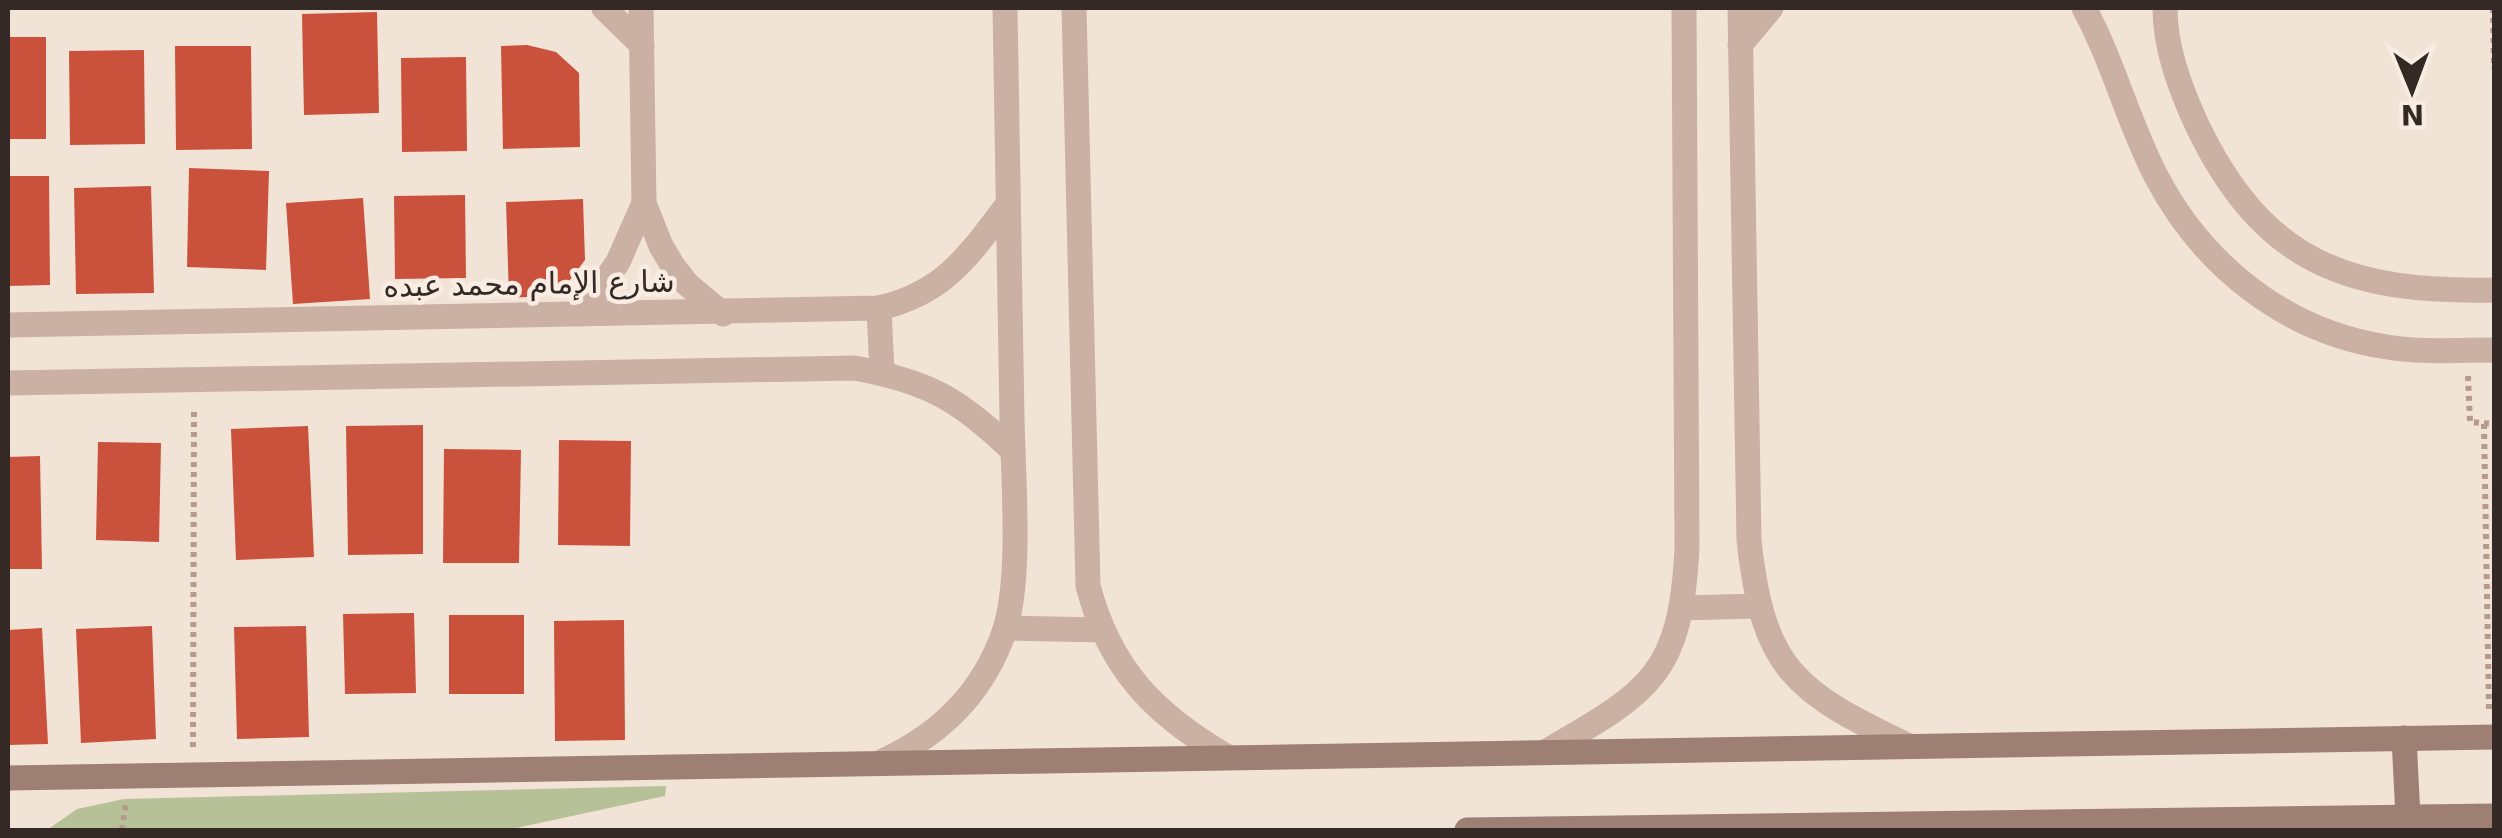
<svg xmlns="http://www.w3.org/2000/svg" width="2502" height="838" viewBox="0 0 2502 838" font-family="'DejaVu Sans',Vazirmatn,sans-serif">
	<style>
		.green { fill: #b7c197 }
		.building { fill: #ca513c }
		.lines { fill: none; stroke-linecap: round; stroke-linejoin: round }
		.path { stroke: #b69b8d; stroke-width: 6; stroke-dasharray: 5 5; stroke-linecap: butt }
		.street { stroke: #cab1a3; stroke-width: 25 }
		.secondary { stroke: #9d7f74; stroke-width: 25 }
		.labels { text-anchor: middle; stroke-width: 9; stroke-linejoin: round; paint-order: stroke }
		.street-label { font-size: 30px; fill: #342925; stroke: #f9ede3 }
	</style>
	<rect width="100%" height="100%" fill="#f2e3d7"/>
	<path class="green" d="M666 786 665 796 507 830H47L77 809 124 799Z"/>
	<g class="building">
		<path d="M377 12 379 113 304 115 302 14Z"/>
		<rect x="8" y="37" width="38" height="102"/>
		<path d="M527 45 556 52 579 73 580 147 503 149 501 46Z"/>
		<path d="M175 46H251L252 149 176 150Z"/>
		<path d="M144 50 145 144 70 145 69 51Z"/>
		<path d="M466 57 467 151 402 152 401 58Z"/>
		<path d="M189 168 269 171 266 270 187 267Z"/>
		<path d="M8 176H49L50 285 8 286Z"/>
		<path d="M151 186 154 293 76 294 74 188Z"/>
		<path d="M465 195 466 278 395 279 394 196Z"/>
		<path d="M363 198 370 299 293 304 286 203Z"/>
		<path d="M583 199 585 260 567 284 542 296 509 298 506 202Z"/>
		<path d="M423 425V554L348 555 346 426Z"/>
		<path d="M308 426 314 557 236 560 231 429Z"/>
		<path d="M559 440 631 441 630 546 558 545Z"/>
		<path d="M98 442 161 443 159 542 96 540Z"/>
		<path d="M444 449 521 450 519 563H443Z"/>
		<path d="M40 456 42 569H8V457Z"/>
		<path d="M414 613 416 693 345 694 343 614Z"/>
		<rect x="449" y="615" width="75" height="79"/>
		<path d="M624 620 625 740 555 741 554 621Z"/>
		<path d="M152 626 156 739 81 743 76 629Z"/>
		<path d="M306 626 309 737 237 739 234 627Z"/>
		<path d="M42 628 48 744 8 745V630Z"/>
	</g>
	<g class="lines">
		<g class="path">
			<path d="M2493 8 2494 69"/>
			<path d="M2468 376 2470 422 2494 424"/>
			<path d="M2484 424 2489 711"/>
			<path d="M193 747 194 409"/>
			<path d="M122 830 126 802"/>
		</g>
		<g class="street">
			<path d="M604 8 642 45"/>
			<path d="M641 8 644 203 661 246 673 266 687 284 723 314"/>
			<path d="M1074 8 1088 586C1110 669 1154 714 1226 756"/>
			<path d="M1740 8 1749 540C1763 671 1796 692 1909 746"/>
			<path d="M2084 8C2113 61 2128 122 2156 176 2203 266 2286 332 2387 347 2423 353 2459 350 2494 350"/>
			<path d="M2165 8C2165 48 2180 88 2197 125 2263 263 2348 293 2494 290"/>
			<path d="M1740 45 1771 8"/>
			<path d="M879 308 882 373"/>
			<path d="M582 314 618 262 644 203"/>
			<path d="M8 325 879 308C945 293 969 255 1008 204"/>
			<path d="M8 383 855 368C929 382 959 399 1013 451"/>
			<path d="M1682 608 1758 606"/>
			<path d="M1006 628 1102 630"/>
			<path d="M1547 751C1651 691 1681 674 1687 547L1684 8"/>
			<path d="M883 761C941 734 983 693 1004 632 1022 581 1013 476 1012 419 1010 282 1007 145 1005 8"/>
		</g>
		<g class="secondary">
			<path d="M2404 738 2408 817"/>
			<path d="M8 778 2494 737"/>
			<path d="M1467 830 2494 816"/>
		</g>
	</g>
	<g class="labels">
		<g class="street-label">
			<text transform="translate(529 284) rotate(-1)" y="10">شارع الإمام محمد عبده</text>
		</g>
	</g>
	<rect width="2502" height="838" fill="none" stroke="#342925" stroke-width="20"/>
	<g transform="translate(2412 90) rotate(179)" stroke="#f9ede3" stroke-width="8" paint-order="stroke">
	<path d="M0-8L18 38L0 25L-18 38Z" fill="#342925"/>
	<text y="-15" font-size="28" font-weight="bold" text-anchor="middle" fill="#342925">N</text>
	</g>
</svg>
